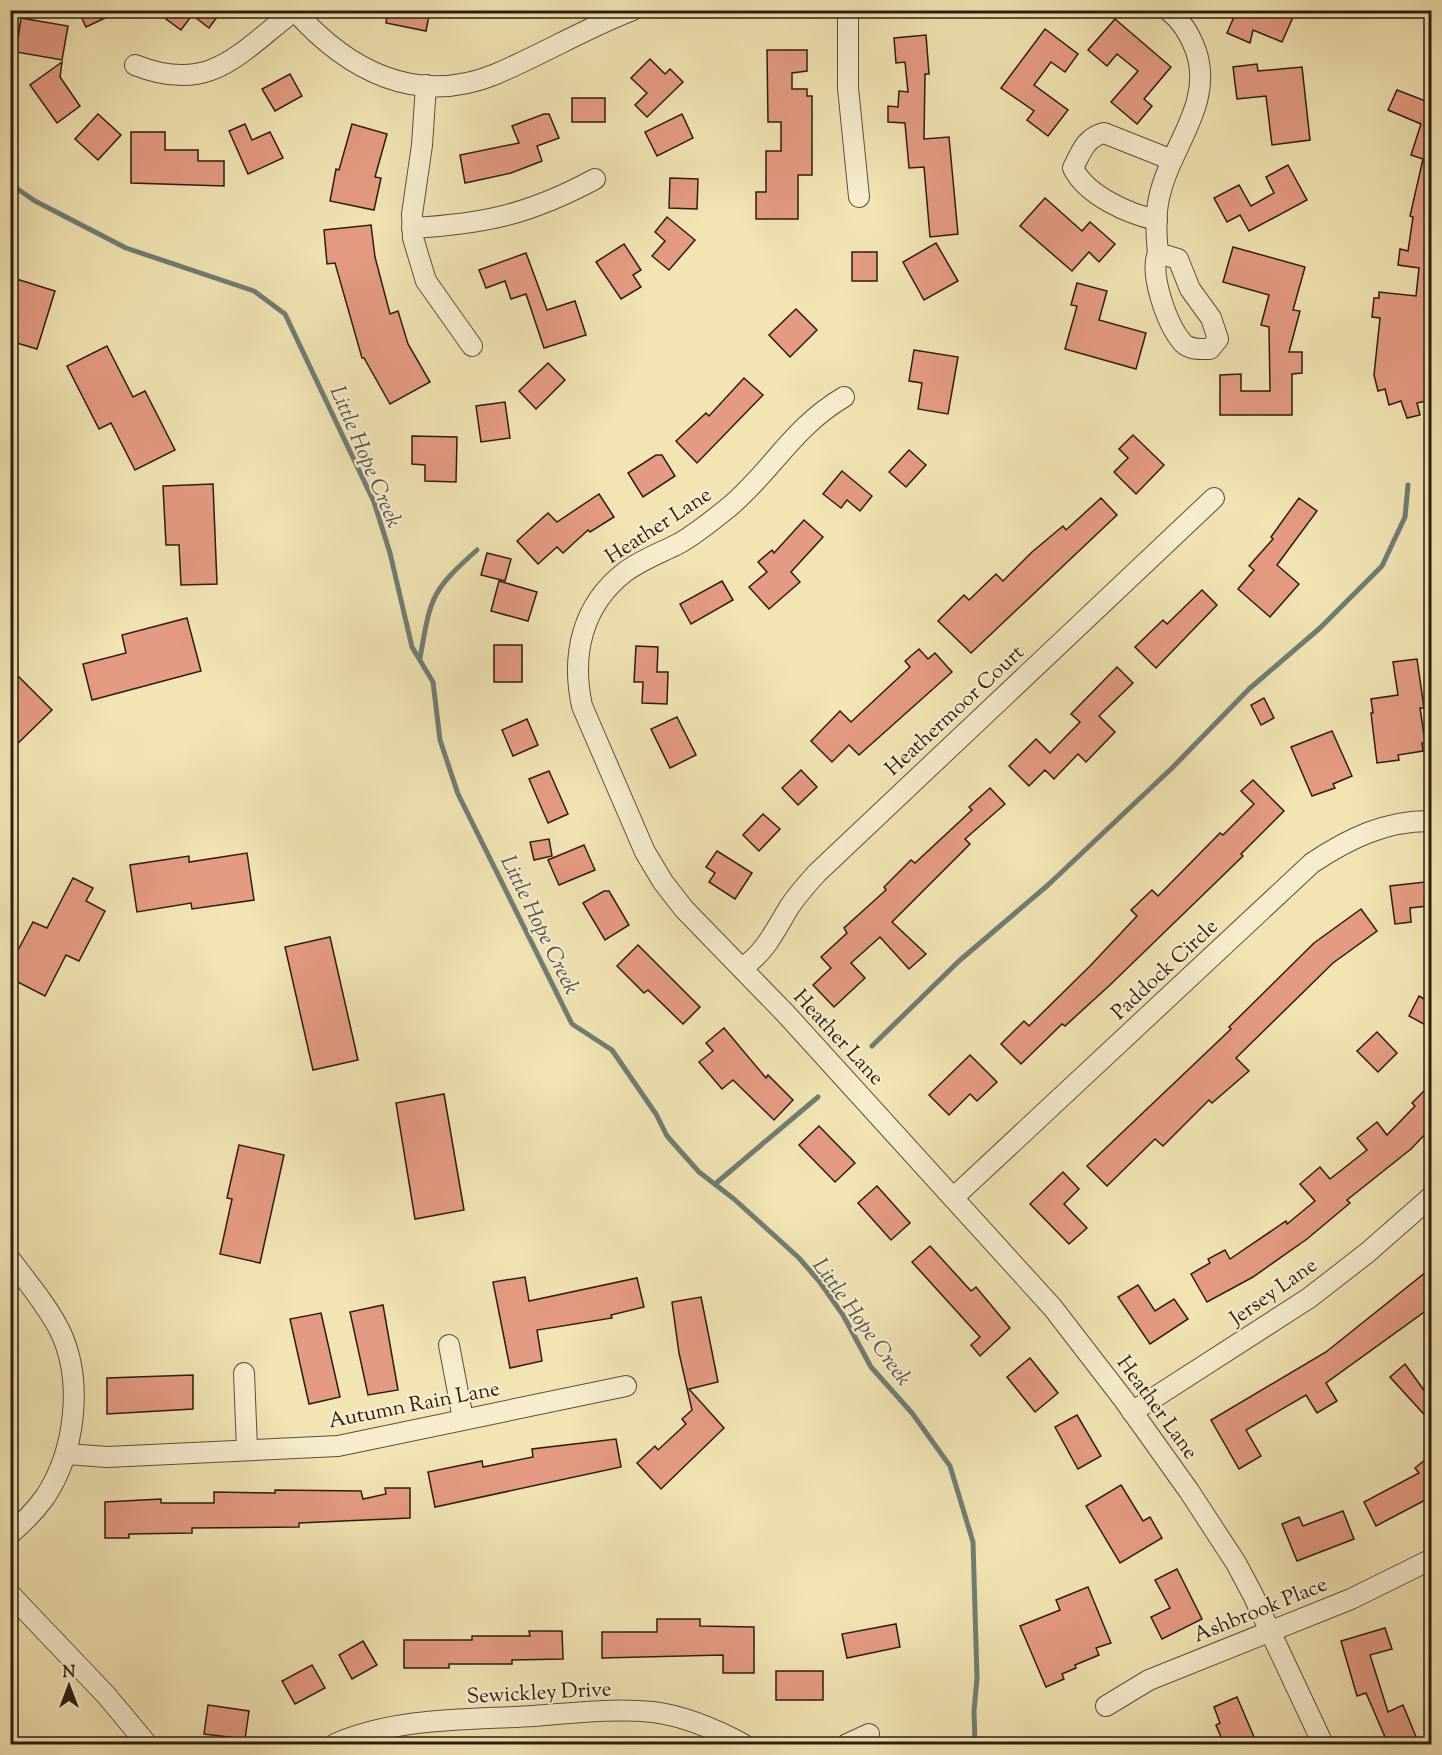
<svg xmlns="http://www.w3.org/2000/svg" width="1442" height="1755" viewBox="0 0 1442 1755" font-family="'Sorts Mill Goudy',serif">
	<style>
		.lines { fill: none; stroke-linecap: round; stroke-linejoin: round }
		.stream { stroke: #707d73; stroke-width: 5 }
		.building { fill: #e59b83; stroke: #2c1c11; stroke-width: 1.5 }
		.minor-casing { stroke: #5e4e3a; stroke-width: 22 }
		.minor { stroke: #f7edce; stroke-width: 20 }
		.labels { text-anchor: middle; stroke-width: 4.5; stroke-linejoin: round; paint-order: stroke }
		.street-label { font-size: 21px; fill: #2c1c11; stroke: #f7edce }
		.water-label { font-size: 22px; font-style: italic; fill: #54544a; stroke: #f7edce }
	</style>
	<rect width="100%" height="100%" fill="#f2e4b3"/>
	<filter id="stains"><feTurbulence type="fractalNoise" baseFrequency=".00333" numOctaves="4"/><feColorMatrix values="0 0 0 0 .2 0 0 0 0 .09 0 0 0 0 .02 0 0 0 .5 -.17"/></filter>
	<radialGradient id="worn" r=".72"><stop offset=".6" stop-color="#630" stop-opacity="0"/><stop offset="1" stop-color="#630" stop-opacity=".3"/></radialGradient>
	<g class="lines">
		<g class="stream">
			<path d="M10 184 35 201 126 248 254 291 285 314 374 502 390 553 412 647 433 682 440 740 458 794 572 1024 612 1050 656 1114 667 1136 699 1172 734 1199 799 1258 819 1281 843 1315 871 1367 912 1413 950 1466 973 1542 977 1678 974 1711 975 1744"/>
			<path d="M420 658C431 597 430 592 477 550"/>
			<path d="M872 1046 959 961 1048 885 1172 768 1249 689 1320 628 1382 566 1405 517 1408 485"/>
			<path d="M715 1184 818 1097"/>
		</g>
	</g>
	<g class="building">
		<path d="M78 10H122L86 27Z"/>
		<path d="M173 10H222L209 28 192 15 181 30 166 19Z"/>
		<path d="M388 10H430L426 31 386 23Z"/>
		<path d="M1237 10H1257L1269 16 1272 10H1296L1282 42 1253 30 1250 43 1227 33Z"/>
		<path d="M21 18 68 26 62 60 16 52Z"/>
		<path d="M1115 19 1171 67 1144 99 1152 106 1137 124 1111 102 1138 71 1117 54 1107 66 1088 50Z"/>
		<path d="M1045 29 1078 54 1065 72 1051 62 1034 85 1068 110 1048 136 1027 120 1034 111 1001 88Z"/>
		<path d="M926 35 929 74H925L924 139 949 137 958 234 930 237 924 167 909 168 905 123 888 122V106L898 107 899 91 908 92 905 62 896 63 894 38Z"/>
		<path d="M767 50H807V71L792 73V89H807V96H812V175H798V219H756V192H766V151H781V122H768Z"/>
		<path d="M650 59 665 74 670 69 683 82 647 117 635 105 647 93 631 78Z"/>
		<path d="M62 62 60 77 80 106 57 123 30 85Z"/>
		<path d="M1257 64 1258 71 1302 67 1310 140 1272 145 1266 96 1237 99 1233 67Z"/>
		<path d="M290 74 302 96 275 111 262 89Z"/>
		<path d="M1397 90 1428 102 1431 101V400L1417 403 1420 415 1407 418 1401 401 1389 405 1385 389 1378 391 1374 375 1380 318 1372 317 1374 298H1379V292L1416 296 1419 268 1398 265 1400 249 1408 251 1413 217 1410 216 1423 159 1411 155 1421 124 1388 110Z"/>
		<rect x="572" y="98" width="33" height="24"/>
		<path d="M98 114 121 135 98 160 75 139Z"/>
		<path d="M544 114H549L559 138 537 146 542 161 511 173 465 183 460 155 519 143 512 126Z"/>
		<path d="M682 114 693 138 657 156 645 132Z"/>
		<path d="M245 124 252 140 270 132 283 158 248 174 229 131Z"/>
		<path d="M352 124 387 134 375 177 381 178 374 210 330 201 336 169 339 170Z"/>
		<path d="M131 132H165V150H198V161H224V186L131 183Z"/>
		<path d="M1288 165 1307 200 1249 231 1240 215 1227 222 1214 198 1239 185 1251 206 1274 193 1266 177Z"/>
		<path d="M670 178 698 179 697 209 669 208Z"/>
		<path d="M1045 198 1082 231 1090 222 1115 244 1099 262 1089 252 1072 271 1020 226Z"/>
		<path d="M667 217 695 240 669 270 652 256 665 241 655 232Z"/>
		<path d="M371 225 375 257 390 314 398 311 408 344 430 382 390 404 364 358H362L335 263 327 264 324 230Z"/>
		<path d="M936 243 958 281 924 300 903 262Z"/>
		<path d="M624 244 641 270 633 275 641 287 621 299 596 262Z"/>
		<path d="M1233 247 1305 267 1293 310 1300 311 1289 352H1302V373L1292 374V415H1220V375L1241 374V391H1270L1269 327 1261 325 1269 295 1223 282Z"/>
		<rect x="852" y="252" width="25" height="29"/>
		<path d="M526 253 547 310 575 301 586 335 544 348 526 294 511 299 505 281 486 288 479 270Z"/>
		<path d="M10 277 55 291 37 349 10 341Z"/>
		<path d="M1077 283 1107 291 1099 320 1146 333 1136 369 1065 349 1077 306 1071 305Z"/>
		<path d="M796 309 817 330 790 357 769 335Z"/>
		<path d="M107 346 133 397 145 391 175 450 135 470 111 423 99 429 67 366Z"/>
		<path d="M914 350 958 357 948 414 918 409 922 383 909 381Z"/>
		<path d="M548 363 565 380 536 409 519 391Z"/>
		<path d="M744 378 763 395 697 463 676 441 706 413 709 416Z"/>
		<path d="M505 402 510 438 481 442 476 406Z"/>
		<path d="M1133 435 1164 465 1136 494 1114 472 1128 458 1119 449Z"/>
		<path d="M412 436 457 437 456 482 425 481V465L412 464Z"/>
		<path d="M909 450 926 465 906 487 889 472Z"/>
		<path d="M656 455H662L675 476 643 497 628 473Z"/>
		<path d="M842 471 872 496 860 511 847 500 841 508 823 494Z"/>
		<path d="M213 484 217 584 181 585 179 545H166L163 486Z"/>
		<path d="M599 494 614 517 590 532 588 530 563 553 557 547 538 564 517 541 548 513 557 522Z"/>
		<path d="M1101 498 1117 515 971 653 938 621 964 595 969 600 996 574 1003 581 1032 552 1063 526 1066 530Z"/>
		<path d="M1299 498 1317 511 1277 565 1299 584 1270 617 1238 589 1254 570 1249 566 1273 539 1271 537Z"/>
		<path d="M804 520 823 537 791 572 800 582 769 609 749 587 767 572 758 562 772 550 774 553Z"/>
		<path d="M487 553 511 559 505 581 481 575Z"/>
		<path d="M499 581 537 592 528 621 491 611Z"/>
		<path d="M722 581 733 600 691 624 680 604Z"/>
		<path d="M1202 590 1217 605 1156 668 1135 647 1163 620 1167 624Z"/>
		<path d="M187 618 201 671 92 700 83 664 126 653 122 635Z"/>
		<rect x="494" y="645" width="28" height="37"/>
		<path d="M636 646 658 647 657 672H668L667 704 642 703 643 682H634Z"/>
		<path d="M919 649 928 659 935 653 952 672 859 755 849 745 832 762 811 741 840 711 851 722 910 667 905 661Z"/>
		<path d="M1417 659 1424 708H1420L1425 742 1422 743 1423 751 1398 755 1399 760 1377 763 1371 713H1373L1371 699 1398 695 1393 662Z"/>
		<path d="M1117 667 1133 683 1099 716 1115 732 1086 762 1078 754 1054 779 1045 770 1029 786 1009 766 1036 739 1050 753 1080 722 1071 714Z"/>
		<path d="M19 677 52 710 10 751V686Z"/>
		<path d="M1264 698 1274 718 1261 725 1251 705Z"/>
		<path d="M677 717 696 755 670 768 651 729Z"/>
		<path d="M527 719 538 745 513 756 502 730Z"/>
		<path d="M1332 731 1352 776 1333 784 1335 788 1312 796 1291 747Z"/>
		<path d="M801 770 817 787 798 805 782 788Z"/>
		<path d="M549 771 568 814 548 823 529 779Z"/>
		<path d="M1253 780 1284 811 1241 854 1243 856 1110 985 1065 1026 1062 1024 1021 1064 1001 1044 1024 1021 1029 1026 1090 966 1137 916 1131 910 1152 890 1158 896 1220 833 1223 835 1254 804 1241 791Z"/>
		<path d="M990 788 1005 804 965 839 970 844 892 922 926 954 909 969 880 937 851 963 865 978 834 1007 813 985 831 968 821 957 847 933 844 928 886 890 884 887 911 860 915 863 972 810 969 807Z"/>
		<path d="M763 814 780 829 759 851 743 835Z"/>
		<path d="M549 839 552 856 534 860 530 842Z"/>
		<path d="M584 845 595 870 559 885 548 860Z"/>
		<path d="M717 851 752 873 735 899 709 882 715 873 706 867Z"/>
		<path d="M247 853 254 900 192 909 191 903 137 912 130 865 189 856V862Z"/>
		<path d="M73 878 93 888 86 901 105 911 79 961 66 955 45 996 10 978V965L33 922 47 928Z"/>
		<path d="M1425 882 1428 906 1410 908 1411 922 1395 924 1390 886Z"/>
		<path d="M604 891H609L629 925 605 940 583 903Z"/>
		<path d="M1361 909 1377 931 1333 963 1236 1058 1249 1071 1212 1103 1209 1100 1163 1146 1155 1139 1107 1186 1087 1166 1231 1029 1229 1027 1314 943Z"/>
		<path d="M330 937 358 1060 313 1070 285 947Z"/>
		<path d="M638 945 700 1007 683 1024 648 990 644 993 617 966Z"/>
		<path d="M1419 996 1431 1003V1028L1409 1016Z"/>
		<path d="M724 1028 766 1078 768 1075 793 1100 774 1120 733 1080 722 1089 699 1062 713 1051 706 1043Z"/>
		<path d="M1377 1032 1397 1053 1378 1072 1357 1051Z"/>
		<path d="M970 1055 997 1082 977 1101 970 1094 949 1115 929 1095Z"/>
		<path d="M1431 1084V1128L1411 1149 1347 1200 1350 1203 1307 1239 1253 1277 1207 1302 1191 1274 1210 1263 1208 1259 1225 1250 1230 1259 1286 1221 1287 1224 1315 1201 1300 1184 1320 1167 1330 1179 1367 1150 1357 1138 1377 1122 1387 1135 1415 1106 1412 1103Z"/>
		<path d="M444 1094 464 1210 415 1219 396 1103Z"/>
		<path d="M819 1126 855 1163 835 1182 799 1145Z"/>
		<path d="M239 1145 284 1155 260 1263 220 1254 232 1199 227 1198Z"/>
		<path d="M1063 1172 1079 1189 1064 1204 1087 1228 1069 1244 1030 1204Z"/>
		<path d="M877 1186 910 1223 891 1240 858 1203Z"/>
		<path d="M930 1246 971 1291 976 1287 1010 1328 980 1356 971 1345 980 1337 912 1262Z"/>
		<path d="M1431 1268V1307L1326 1383 1337 1401 1317 1413 1306 1395 1246 1430 1261 1456 1239 1469 1211 1420 1326 1352Z"/>
		<path d="M525 1277 529 1301 637 1278 644 1307 611 1315 612 1318 537 1330 542 1361 510 1368 493 1282Z"/>
		<path d="M1138 1285 1155 1311 1174 1299 1188 1319 1150 1344 1118 1297Z"/>
		<path d="M701 1297 718 1382 689 1389 724 1428 661 1489 637 1463 655 1446 658 1450 686 1424 682 1419 692 1410 679 1353 672 1302Z"/>
		<path d="M383 1305 398 1390 368 1395 350 1312Z"/>
		<path d="M321 1313 340 1397 309 1404 290 1319Z"/>
		<path d="M1030 1358 1058 1393 1035 1412 1007 1377Z"/>
		<path d="M1405 1364 1431 1400V1422L1390 1377Z"/>
		<path d="M193 1375V1409L107 1414V1378Z"/>
		<path d="M1077 1415 1101 1456 1078 1469 1055 1427Z"/>
		<path d="M616 1439 621 1467 435 1507 428 1472 482 1461 483 1467 533 1457 532 1449Z"/>
		<path d="M1431 1455V1497L1376 1526 1364 1502 1419 1473 1415 1468Z"/>
		<path d="M1121 1485 1143 1521 1150 1517 1162 1538 1120 1563 1086 1506Z"/>
		<path d="M385 1488H410V1518L299 1523V1527L192 1528V1533L129 1534V1538H105V1502L161 1499V1503H214V1492L275 1493V1490L361 1491 363 1499 386 1494Z"/>
		<path d="M1343 1511 1354 1539 1297 1561 1282 1524 1299 1517 1303 1526Z"/>
		<path d="M1177 1569 1202 1619 1162 1639 1151 1617 1170 1608 1155 1580Z"/>
		<path d="M1088 1587 1111 1643 1096 1648 1099 1655 1075 1665 1076 1668 1062 1674 1064 1679 1046 1687 1020 1626 1060 1610 1056 1600Z"/>
		<path d="M657 1619H700V1626L754 1627V1673H723V1655L602 1658V1632H657Z"/>
		<path d="M896 1624 900 1647 847 1658 842 1634Z"/>
		<path d="M1385 1628 1392 1649 1370 1655 1388 1712 1403 1705 1419 1744H1388L1366 1693 1357 1696 1341 1641Z"/>
		<path d="M529 1631H562L563 1659 512 1660V1664H449V1668H404V1640H472V1636H530Z"/>
		<path d="M363 1641 377 1665 352 1679 339 1655Z"/>
		<path d="M312 1665 325 1688 295 1704 282 1681Z"/>
		<rect x="776" y="1671" width="47" height="29"/>
		<path d="M1237 1697 1257 1744H1224L1216 1725 1220 1723 1214 1707Z"/>
		<path d="M208 1705 249 1711 245 1739 204 1734Z"/>
	</g>
	<g class="lines">
		<defs>
			<g id="minor">
				<path d="M294 10C347 70 416 107 496 74 543 54 586 28 633 10"/>
				<path d="M848 10V88L859 197"/>
				<path d="M135 65C210 95 238 54 294 11"/>
				<path d="M426 85 422 145 412 214 413 238 426 281 472 346"/>
				<path d="M1157 220C1128 214 1086 195 1073 168 1081 152 1086 137 1104 133L1172 160"/>
				<path d="M412 228C485 224 530 214 595 179"/>
				<path d="M1158 253C1156 235 1155 216 1159 198 1170 146 1214 105 1196 51 1190 34 1182 21 1168 10"/>
				<path d="M1158 253 1178 259 1190 289 1211 318 1218 339 1210 349C1200 349 1190 350 1183 343 1167 325 1149 274 1158 253Z"/>
				<path d="M844 397C793 427 772 471 729 507 713 520 696 534 678 544 660 553 641 560 625 572 582 605 571 655 582 706L645 852 663 882 684 909 786 1014 1053 1308 1124 1400 1189 1491 1236 1563 1253 1595 1323 1744"/>
				<path d="M742 968C766 952 775 930 790 906 798 894 808 883 817 873L1214 498"/>
				<path d="M953 1198 1312 863C1348 839 1386 820 1432 821"/>
				<path d="M10 1259C27 1282 47 1305 60 1331 84 1381 75 1452 45 1497 35 1511 23 1523 10 1534"/>
				<path d="M449 1345 463 1419"/>
				<path d="M244 1373 247 1449"/>
				<path d="M1132 1412 1309 1298 1367 1253 1432 1196"/>
				<path d="M67 1454 107 1457 338 1446 626 1386"/>
				<path d="M10 1594 106 1695 147 1744"/>
				<path d="M1106 1706 1149 1680 1351 1599 1432 1559"/>
				<path d="M335 1744C397 1717 468 1720 534 1716 573 1713 614 1708 653 1712 685 1716 715 1729 743 1744"/>
				<path d="M847 1744 869 1734"/>
			</g>
		</defs>
		<use href="#minor" class="minor-casing"/>
		<use href="#minor" class="minor"/>
	</g>
	<g class="labels">
		<g class="street-label">
			<text transform="translate(658 525) rotate(-33)" y="7">Heather Lane</text>
			<text transform="translate(954 710) rotate(-43)" y="7">Heathermoor Court</text>
			<text transform="translate(1164 969) rotate(-43)" y="7">Paddock Circle</text>
			<text transform="translate(839 1037) rotate(47)" y="7">Heather Lane</text>
			<text transform="translate(1273 1291) rotate(-35)" y="7">Jersey Lane</text>
			<text transform="translate(414 1404) rotate(-11)" y="7">Autumn Rain Lane</text>
			<text transform="translate(1158 1407) rotate(54)" y="7">Heather Lane</text>
			<text transform="translate(1260 1609) rotate(-22)" y="7">Ashbrook Place</text>
			<text transform="translate(539 1692) rotate(-3)" y="7">Sewickley Drive</text>
		</g>
		<g class="water-label">
			<text transform="translate(367 456) rotate(67)" y="8">Little Hope Creek</text>
			<text transform="translate(541 924) rotate(64)" y="8">Little Hope Creek</text>
			<text transform="translate(863 1321) rotate(54)" y="8">Little Hope Creek</text>
		</g>
	</g>
	<rect width="1442" height="1755" fill="none" stroke="#f2e4b3" stroke-width="36"/>
	<rect x="12" y="12" width="1418" height="1731" fill="none" stroke="#2c1c11" stroke-width="3"/>
	<rect x="18" y="18" width="1406" height="1719" fill="none" stroke="#2c1c11" stroke-width="1.5"/>
	<g transform="translate(69 1686)" stroke="#f7edce" stroke-width="4.5" paint-order="stroke">
	<path d="M0-4.5L10 22L0 15L-10 22Z" fill="#2c1c11"/>
	<text y="-9" font-size="16" font-weight="bold" text-anchor="middle" fill="#2c1c11">N</text>
	</g>
	<rect width="100%" height="100%" filter="url(#stains)"/>
	<rect width="100%" height="100%" fill="url(#worn)"/>
</svg>
